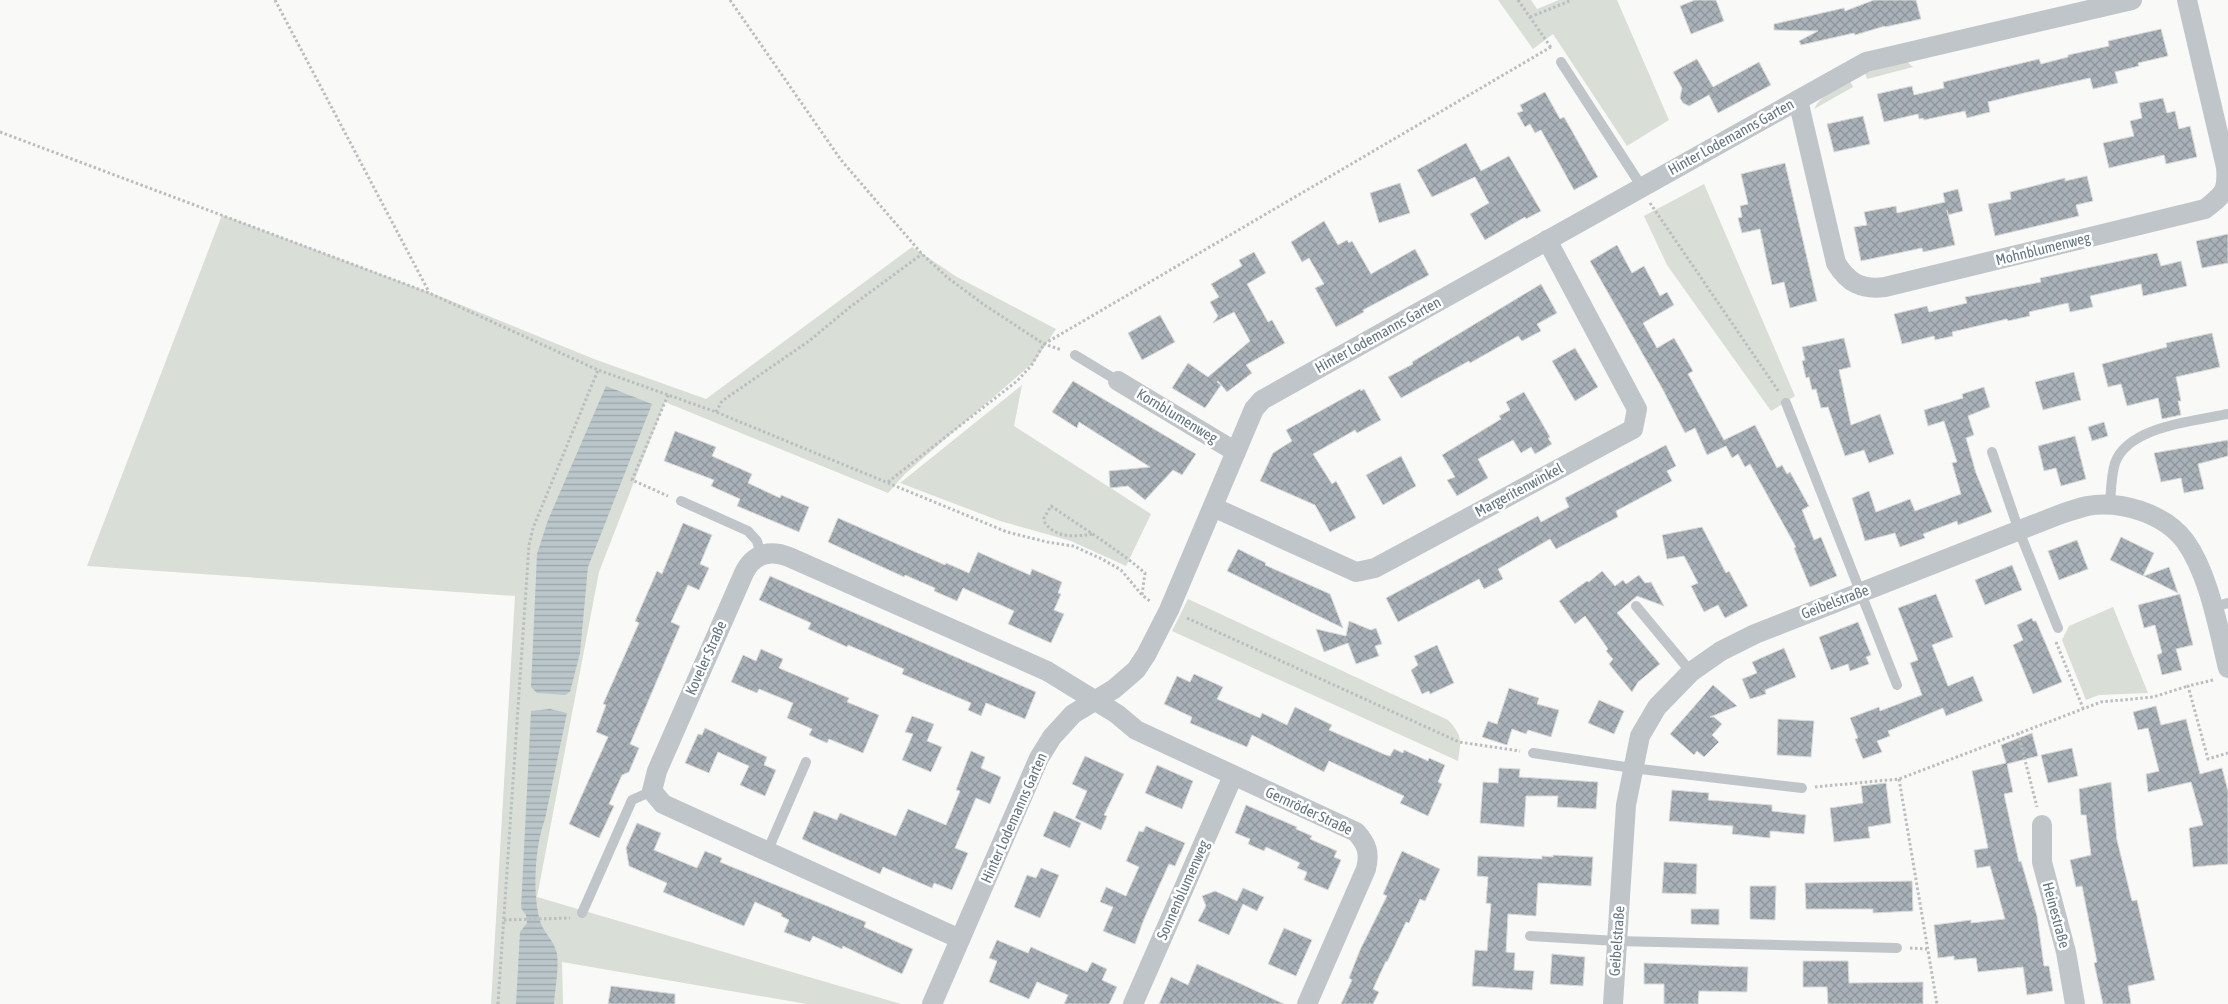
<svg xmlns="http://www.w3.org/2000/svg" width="2228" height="1004" viewBox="0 0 2228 1004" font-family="'Asap Condensed',sans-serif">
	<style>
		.green { fill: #d9ded6 }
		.water { fill: url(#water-rules) }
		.building { fill: url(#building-cross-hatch); stroke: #dbdbd9 }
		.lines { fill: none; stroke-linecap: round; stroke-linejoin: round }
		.path { stroke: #bbbec1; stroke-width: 3; stroke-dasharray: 2.5 2.5; stroke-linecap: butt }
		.lane { stroke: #c0c5c9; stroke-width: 10 }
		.street { stroke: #c0c5c9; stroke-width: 20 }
		.labels { text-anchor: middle; stroke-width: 5; stroke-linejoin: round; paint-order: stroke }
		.street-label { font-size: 15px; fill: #657681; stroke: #fff }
	</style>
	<defs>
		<pattern id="water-rules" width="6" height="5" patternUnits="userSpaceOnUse" patternTransform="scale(1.25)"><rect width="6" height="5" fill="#bac6ca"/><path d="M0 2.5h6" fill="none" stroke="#9ba5a9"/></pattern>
		<pattern id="building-cross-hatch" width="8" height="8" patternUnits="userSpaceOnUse" patternTransform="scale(1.25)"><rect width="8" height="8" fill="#a9b2b8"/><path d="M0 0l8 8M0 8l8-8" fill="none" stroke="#8d959b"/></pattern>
	</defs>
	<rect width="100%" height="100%" fill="#f9f9f7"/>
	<g class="green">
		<path d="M1498 0H1531L1537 9 1559 0H1617L1669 120 1627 146 1553 34 1533 49Z"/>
		<path d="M1906 61 1913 67 1867 79 1865 73Z"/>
		<path d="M1850 81 1853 87 1814 109C1821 95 1836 89 1850 81Z"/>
		<path d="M1704 184 1795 396 1771 411 1667 265 1644 216Z"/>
		<path d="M222 215 439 296 594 359 706 399 912 247 957 277 1056 329 1035 361 905 474 888 493 665 402 599 572 537 897 901 1004H807L562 962 563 1004H491L515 596 87 566Z"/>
		<path d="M1022 385 1014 426 1151 514 1126 566 1071 541 1000 521 900 483Z"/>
		<path d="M1188 599 1448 720C1463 736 1461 741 1458 761L1172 631Z"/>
		<path d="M2113 607 2148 693 2099 695 2086 700 2062 640 2069 626Z"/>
	</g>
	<g class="water">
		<path d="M606 386 652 404 588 567 580 653 570 692 565 695 537 693 531 687 537 554 548 520Z"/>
		<path d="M550 709 567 713 545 819C535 846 532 893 540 921 543 932 554 940 557 954 559 970 555 989 554 1004H516L520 932 527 923 526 915 521 908 531 711Z"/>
	</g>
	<g class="building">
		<path d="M1695 0H1716L1724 21 1691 34 1680 6Z"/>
		<path d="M1874 0H1916L1921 19 1885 27V26L1855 35 1854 33 1801 45 1799 41 1818 31 1774 30V24L1844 8 1845 11Z"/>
		<path d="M2161 29 2168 56 2138 63 2139 66 2115 72 2118 83 2093 89 2090 78 2024 93 1988 102 1990 112 1967 118 1965 111 1924 120 1923 118 1919 119 1918 114 1884 122 1877 94 1912 86 1914 95 1944 88 1943 82 2039 59 2041 64 2068 57V55L2109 46 2108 41Z"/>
		<path d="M1697 59 1713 87 1759 62 1771 85 1718 113 1709 95 1689 106 1683 103 1680 98 1682 88 1673 72Z"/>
		<path d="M1545 92 1560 119 1564 117 1598 177 1574 190 1541 130 1535 133 1530 124 1525 127 1517 113 1523 111 1520 105Z"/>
		<path d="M2163 98 2167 113 2175 111 2179 129 2190 126 2197 157 2166 164 2164 155 2109 168 2103 143 2134 136 2130 121 2142 118 2139 103Z"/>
		<path d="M1863 116 1870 144 1834 152 1827 124Z"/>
		<path d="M1466 143 1481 171 1509 156 1541 211 1526 219 1525 217 1485 240 1470 214 1489 203 1475 177 1432 197 1417 170Z"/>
		<path d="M1785 163 1817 301 1790 308 1784 282 1772 285 1760 229 1742 233 1738 218 1742 217 1740 206 1748 204 1741 174Z"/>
		<path d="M2087 176 2093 201 2076 205 2079 216 1995 236 1988 204 2011 199 2010 192 2065 178V181Z"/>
		<path d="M1400 183 1410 213 1379 223 1370 193Z"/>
		<path d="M1958 189 1963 211 1948 215 1947 210 1955 245 1923 252 1922 248 1861 261 1854 227 1867 225 1864 212 1896 206 1897 213 1945 202 1943 193Z"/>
		<path d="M1324 221 1338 245 1347 240 1349 243 1352 241 1371 274 1415 249 1429 275 1363 310 1364 312 1336 327 1315 288 1324 284 1309 258 1302 262 1291 242Z"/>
		<path d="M2228 234V263L2202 268 2196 241Z"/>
		<path d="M1617 245 1632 273 1644 266 1660 296 1667 292 1674 305 1643 323 1657 348 1674 338 1693 371 1688 374 1724 440 1755 425 1777 468 1782 465 1787 474 1790 472 1809 506 1802 510 1814 540 1821 537 1837 576 1810 587 1794 548 1796 547 1750 464 1745 467 1738 454 1732 458 1726 446 1707 455 1695 428 1685 433 1662 388 1590 261Z"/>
		<path d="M1254 252 1266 273 1247 284 1268 322 1272 320 1285 343 1246 365 1252 373 1227 392 1218 381 1217 382 1221 385 1205 408 1172 388 1188 363 1208 377 1250 341 1234 312 1213 323 1218 316 1210 302 1219 297 1211 284 1242 266 1239 260Z"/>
		<path d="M2157 253 2161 266 2181 261 2187 286 2143 296 2141 284 2090 296 2093 307 2070 312 2068 303 2029 312 2030 316 2008 321 2007 319 1952 332 1953 336 1935 340 1934 336 1902 344 1894 314 1927 306 1929 312 1967 303 1965 297 2041 282 2040 278Z"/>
		<path d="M1541 284 1557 313 1537 324 1541 331 1522 341 1518 336 1470 363 1469 361 1401 398 1388 377 1413 364 1412 362Z"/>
		<path d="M1160 315 1175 342 1142 360 1128 333Z"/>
		<path d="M2212 333 2220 367 2176 377 2181 401H2178L2181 415 2162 419 2158 398 2127 406 2121 384 2108 387 2102 364 2167 347 2166 343Z"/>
		<path d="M1844 338 1851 367 1839 370 1851 425 1880 414 1894 454 1869 463 1864 450 1845 456 1828 407 1821 408 1816 389 1812 390 1809 377 1806 378 1802 361 1805 360 1802 347Z"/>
		<path d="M1575 348 1598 387 1575 401 1552 361Z"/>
		<path d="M2074 372 2081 400 2043 410 2035 382Z"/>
		<path d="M1073 381 1196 454 1182 475 1173 470 1145 500 1128 486 1110 488 1109 471 1150 467 1079 422 1077 428 1052 412Z"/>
		<path d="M1984 387 1990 407 1968 416 1974 435 1966 438 1976 473 1992 512 1958 525 1957 521 1923 534 1925 538 1900 547 1895 533 1865 541 1852 498 1869 491 1876 512 1910 499 1915 511 1961 494 1952 463 1957 462 1944 421 1928 426 1924 410 1963 398 1962 394Z"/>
		<path d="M1360 389 1361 391 1364 389 1381 420 1357 433 1355 430 1313 454 1332 484 1336 481 1356 518 1330 532 1315 505 1260 481 1273 453 1292 441 1286 430Z"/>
		<path d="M1524 392 1550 437 1548 438 1552 444 1535 454 1531 447 1521 453 1513 440 1478 459 1488 478 1457 496 1447 480 1455 477 1442 455 1501 419 1499 416 1510 410 1506 402Z"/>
		<path d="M2104 422 2108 436 2092 441 2088 427Z"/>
		<path d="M675 431 716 447 712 456 752 474 748 483 780 498 781 495 809 507 799 532 737 506 740 499 711 486 714 480 664 461Z"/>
		<path d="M2075 436 2086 479 2061 486 2056 468 2044 471 2038 446Z"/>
		<path d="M2228 440V456L2198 464 2204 489 2184 493 2181 478 2161 482 2154 453Z"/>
		<path d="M1666 445 1676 466 1667 471 1672 481 1616 511 1618 517 1556 549 1550 539 1498 569 1503 579 1484 589 1479 579 1398 622 1386 598 1538 516 1541 522 1569 507 1565 498Z"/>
		<path d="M1401 456 1416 486 1383 505 1366 475Z"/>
		<path d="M838 518 945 565 946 563 969 573 978 552 1030 575 1032 569 1062 582 1058 593 1061 594 1054 610 1064 614 1051 643 1008 624 1014 611 963 588 957 601 934 591 935 588 905 575 904 577 828 542Z"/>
		<path d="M683 523 712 535 700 564 709 568 699 590 688 585 671 622 680 626 630 744 639 748 629 772 622 775 609 804 614 806 599 838 569 824 608 737 596 732 606 705 603 704 639 623 635 621 657 571 662 574Z"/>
		<path d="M1702 527 1726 573 1729 571 1748 606 1725 618 1718 605 1704 612 1691 586 1698 583 1684 556 1667 559 1662 535Z"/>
		<path d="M2121 537 2154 553 2143 576 2110 560Z"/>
		<path d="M2077 540 2088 569 2059 580 2048 551Z"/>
		<path d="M1238 549 1266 563 1265 565 1330 594 1343 628 1227 571Z"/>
		<path d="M2012 565 2022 590 1985 605 1975 580Z"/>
		<path d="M2169 567 2178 593 2144 576Z"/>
		<path d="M1602 571 1615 586 1623 580 1626 584 1639 575 1645 583 1651 582 1664 606 1637 596 1617 613 1660 664 1638 682 1632 692 1609 664 1613 659 1606 651 1608 649 1585 616 1575 624 1559 601 1587 581 1589 582Z"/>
		<path d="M770 576 1036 692 1025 719 986 703 981 716 968 710 971 703 902 674 904 669 848 645 847 647 808 629 811 623 759 600Z"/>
		<path d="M1936 594 1953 637 1932 645 1948 686 1973 676 1983 701 1946 716 1943 708 1888 731 1890 736 1877 741 1882 752 1863 759 1855 739 1858 738 1850 718 1879 707 1880 711 1922 695 1910 663 1918 660 1898 608Z"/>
		<path d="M2180 594 2193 645 2176 649 2182 670 2162 675 2157 655 2162 653 2155 625 2144 628 2138 605Z"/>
		<path d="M2032 618 2033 621H2036L2062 682 2033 694 2013 645 2023 640 2017 625Z"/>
		<path d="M1349 621 1371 630 1376 628 1382 644 1375 646 1379 656 1356 664 1348 643 1324 652 1316 629 1346 636Z"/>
		<path d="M1858 622 1871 655 1866 657 1869 664 1850 671 1848 664 1831 670 1819 637Z"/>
		<path d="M1437 645 1454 683 1430 694 1429 691 1422 694 1411 670 1418 665 1414 656Z"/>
		<path d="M1784 648 1796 677 1765 690 1766 694 1750 699 1742 679 1757 673 1752 662Z"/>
		<path d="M761 649 783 659 779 668 849 698 847 702 879 715 863 753 829 739 827 743 809 735 812 729 787 718 793 703 759 689 757 693 731 682 743 655 756 661Z"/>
		<path d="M1194 674 1223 687 1217 699 1260 718 1262 713 1287 725 1295 707 1332 725 1329 730 1386 755 1390 756 1394 749 1403 753 1404 750 1428 761 1429 758 1445 765 1438 782 1442 784 1428 816 1400 803 1404 796 1329 761 1324 772 1252 735 1247 747 1190 723 1192 717 1164 704 1177 676 1190 682Z"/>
		<path d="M1713 685 1737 706 1710 717H1714L1722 724 1712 735 1719 742 1704 757 1697 751 1694 755 1670 734Z"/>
		<path d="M1509 688 1539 698 1537 704 1559 710 1551 737 1528 730 1526 734 1512 729 1507 745 1482 737 1488 721 1497 724Z"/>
		<path d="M1599 700 1624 711 1614 734 1588 723Z"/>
		<path d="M2156 706 2161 725 2186 719 2200 774 2222 768 2228 791V864L2193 867 2189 828 2203 825 2191 782 2148 792 2146 774 2159 771 2148 728 2138 730 2133 712Z"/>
		<path d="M912 716 934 724 927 741 942 747 931 772 902 760 913 734 905 732Z"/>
		<path d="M1778 719 1814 721 1811 757 1777 755Z"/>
		<path d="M705 728 767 757 764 765 776 770 765 796 740 785 749 766 718 752 709 773 685 763 698 734 702 735Z"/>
		<path d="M2032 733 2038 756 2007 764 2013 792 2004 794 2019 862 2021 861 2037 916 2044 966H2049L2053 991 2027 995 2023 967 1978 972 1976 958 1954 960V956L1938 958 1934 925 1971 920V923L2005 919 1990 866 1977 868 1974 850 1988 848 1972 771 2006 763 2001 745Z"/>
		<path d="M2072 748 2078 776 2048 783 2041 755Z"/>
		<path d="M971 751 985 757 981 768 1001 777 990 804 976 798 955 848 968 853 952 890 934 883 932 888 883 867 880 874 802 839 814 811 837 820 840 813 896 836 908 809 946 825 960 791 956 790Z"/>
		<path d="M1085 756 1124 774 1104 815 1107 816 1101 830 1075 818 1087 791 1072 784Z"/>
		<path d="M1157 765 1193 781 1182 809 1145 793Z"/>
		<path d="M1499 768 1520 769 1519 777 1598 782 1596 809 1557 807 1558 796H1526L1524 827 1480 823 1483 782 1498 783Z"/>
		<path d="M2111 782 2117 840 2132 901 2137 900 2155 980 2128 986 2131 1004H2103L2094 963 2097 962 2082 886 2076 887 2070 860 2091 855 2086 815H2081L2079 789Z"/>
		<path d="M1886 783 1891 823 1868 827 1870 838 1834 842 1830 808 1863 803 1861 786Z"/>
		<path d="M1672 790 1709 793 1708 800 1772 805V811L1806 815 1804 834 1770 831V838L1732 834 1733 826 1669 821Z"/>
		<path d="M1246 805 1297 827 1296 829 1312 836 1310 839 1337 851 1334 857 1341 860 1328 890 1304 880 1307 872 1297 868 1300 863 1266 847 1264 851 1248 844 1250 839 1235 833Z"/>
		<path d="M1054 811 1081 823 1070 848 1043 836Z"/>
		<path d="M637 823 661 833 654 850 697 868 705 851 722 858 720 862 866 922 864 927 913 949 902 974 843 946 842 949 813 936 810 942 784 932 789 920 781 916 782 914 755 902 744 926 663 892 667 883 629 866 626 848Z"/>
		<path d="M1146 826 1185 843 1175 866 1169 864 1144 919 1135 944 1103 931 1113 907 1100 902 1106 887 1126 896 1139 867 1126 861 1139 831 1143 832Z"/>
		<path d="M1402 851 1440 869 1425 901 1420 899 1409 923 1406 922 1387 962 1386 961 1373 989 1379 992 1373 1004H1341L1352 980 1349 978 1360 950 1387 896 1383 894Z"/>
		<path d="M1553 855 1593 857 1591 886 1538 883 1536 916 1508 914 1506 952 1515 953 1514 970 1534 971 1532 990 1472 986 1475 950 1487 951 1491 904 1486 903 1488 877 1477 876 1478 856 1542 859V856L1553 857Z"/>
		<path d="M1664 862 1697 864 1696 894 1662 893Z"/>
		<path d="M1041 868 1059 875 1040 918 1014 907 1027 875 1036 878Z"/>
		<path d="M1912 881 1913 911 1873 913V909H1806L1805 883Z"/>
		<path d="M1750 886H1776L1775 920 1750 919Z"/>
		<path d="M1243 888 1264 897 1257 911 1243 904 1229 935 1198 921 1206 906 1202 896 1215 891 1237 901Z"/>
		<path d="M1691 909H1719V925L1691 924Z"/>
		<path d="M1284 928 1312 940 1296 976 1268 964Z"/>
		<path d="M997 940 1028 953 1031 947 1087 972 1092 962 1107 969 1102 980 1117 987 1109 1004H1064L1068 995 1037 982 1029 999 989 982 997 961 989 958Z"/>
		<path d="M1552 954 1585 957 1583 986 1550 984Z"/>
		<path d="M1803 961H1848L1849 983 1923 982V1004H1828L1827 987H1803Z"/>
		<path d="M1644 963 1748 967 1747 992 1699 991 1698 1004H1664V984H1644Z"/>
		<path d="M1197 964 1239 983 1284 1004H1159L1171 977 1188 985Z"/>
		<path d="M611 986 675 994V1004H608Z"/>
	</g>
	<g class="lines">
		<g class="path">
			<path d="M275 0 429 292"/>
			<path d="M730 0 841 160 922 254 948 278 986 306 1044 344 1062 350"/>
			<path d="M1518 0 1552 49"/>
			<path d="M1530 17 1572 0"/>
			<path d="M0 132 429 293 598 370 716 412 1007 532 1047 542 1073 546 1102 559 1121 570 1142 595 1151 602"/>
			<path d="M1650 203 1779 392"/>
			<path d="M668 395 632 480 668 496"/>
			<path d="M716 412 722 401 809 341 850 307 922 254"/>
			<path d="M888 482 1017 381 1031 366 1044 344 1551 47"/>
			<path d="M1092 534C1075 537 1056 538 1045 523L1044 518 1051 506C1083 528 1116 548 1145 573L1142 595"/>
			<path d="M1187 618 1459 742 1520 751"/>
			<path d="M2056 642 2083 708"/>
			<path d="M2213 680 2188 686 2208 759 2228 753"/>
			<path d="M2018 733 2037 807"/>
			<path d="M1899 779 1937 1004"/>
			<path d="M1815 787 1899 779 2101 702 2153 697 2188 686"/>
			<path d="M504 920 570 918"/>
			<path d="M1910 948 1927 949"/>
			<path d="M498 1004 529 545 533 528 598 370"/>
		</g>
		<g class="lane">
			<path d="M1561 62 1642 187"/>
			<path d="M1075 355 1118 381"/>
			<path d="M1786 403 1897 685"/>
			<path d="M1992 452 2019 531 2058 628"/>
			<path d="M681 501 748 531 757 541 761 555"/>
			<path d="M2110 505C2111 491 2111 476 2115 463 2128 426 2195 421 2228 414"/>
			<path d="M1636 606 1691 672"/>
			<path d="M2212 607 2228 603"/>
			<path d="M1533 753 1632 768 1802 788"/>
			<path d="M767 852 806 762"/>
			<path d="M582 913 632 800 652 791"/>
			<path d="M1530 936 1617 941 1897 948"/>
		</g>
		<g class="street">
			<path d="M1798 100 1836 263C1848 283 1862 290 1885 287L2205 209C2224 194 2228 191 2226 167L2187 0"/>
			<path d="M1118 381 1236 452"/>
			<path d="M1213 507 1356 572 1375 568 1633 429 1637 409 1547 240"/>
			<path d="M2042 825V862L2066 952 2075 1004"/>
			<path d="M960 939 663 804 652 791 657 771 744 573C753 554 769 549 789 557L1047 671 1117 714 1136 730 1356 832C1367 844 1370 853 1366 869L1307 1004"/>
			<path d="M932 1004 1039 758 1052 737 1073 714 1114 689 1136 670 1146 655 1169 610 1254 409 1262 400 1866 62 2132 0"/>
			<path d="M1133 1004 1233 776"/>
			<path d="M1613 1004 1626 805 1640 736 1657 707 1691 672 1721 651 1755 634 2061 514C2070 511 2079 508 2087 506 2120 500 2164 513 2185 541 2209 574 2218 628 2228 668"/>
		</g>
	</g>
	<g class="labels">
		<g class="street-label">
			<text transform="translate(1731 137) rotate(-29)" y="5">Hinter Lodemanns Garten</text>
			<text transform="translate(2043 249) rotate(-14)" y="5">Mohnblumenweg</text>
			<text transform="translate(1378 335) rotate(-29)" y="5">Hinter Lodemanns Garten</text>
			<text transform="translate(1177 416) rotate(31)" y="5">Kornblumenweg</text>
			<text transform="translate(1519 490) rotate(-28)" y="5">Margeritenwinkel</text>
			<text transform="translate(1835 602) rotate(-21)" y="5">Geibelstraße</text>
			<text transform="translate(706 658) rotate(-66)" y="5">Koveler Straße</text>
			<text transform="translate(1309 811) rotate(25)" y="5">Gernröder Straße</text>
			<text transform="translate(1014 818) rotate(-66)" y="5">Hinter Lodemanns Garten</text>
			<text transform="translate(1183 890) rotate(-66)" y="5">Sonnenblumenweg</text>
			<text transform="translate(2056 915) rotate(75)" y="5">Heinestraße</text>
			<text transform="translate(1617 941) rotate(-86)" y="5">Geibelstraße</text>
		</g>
	</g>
</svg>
